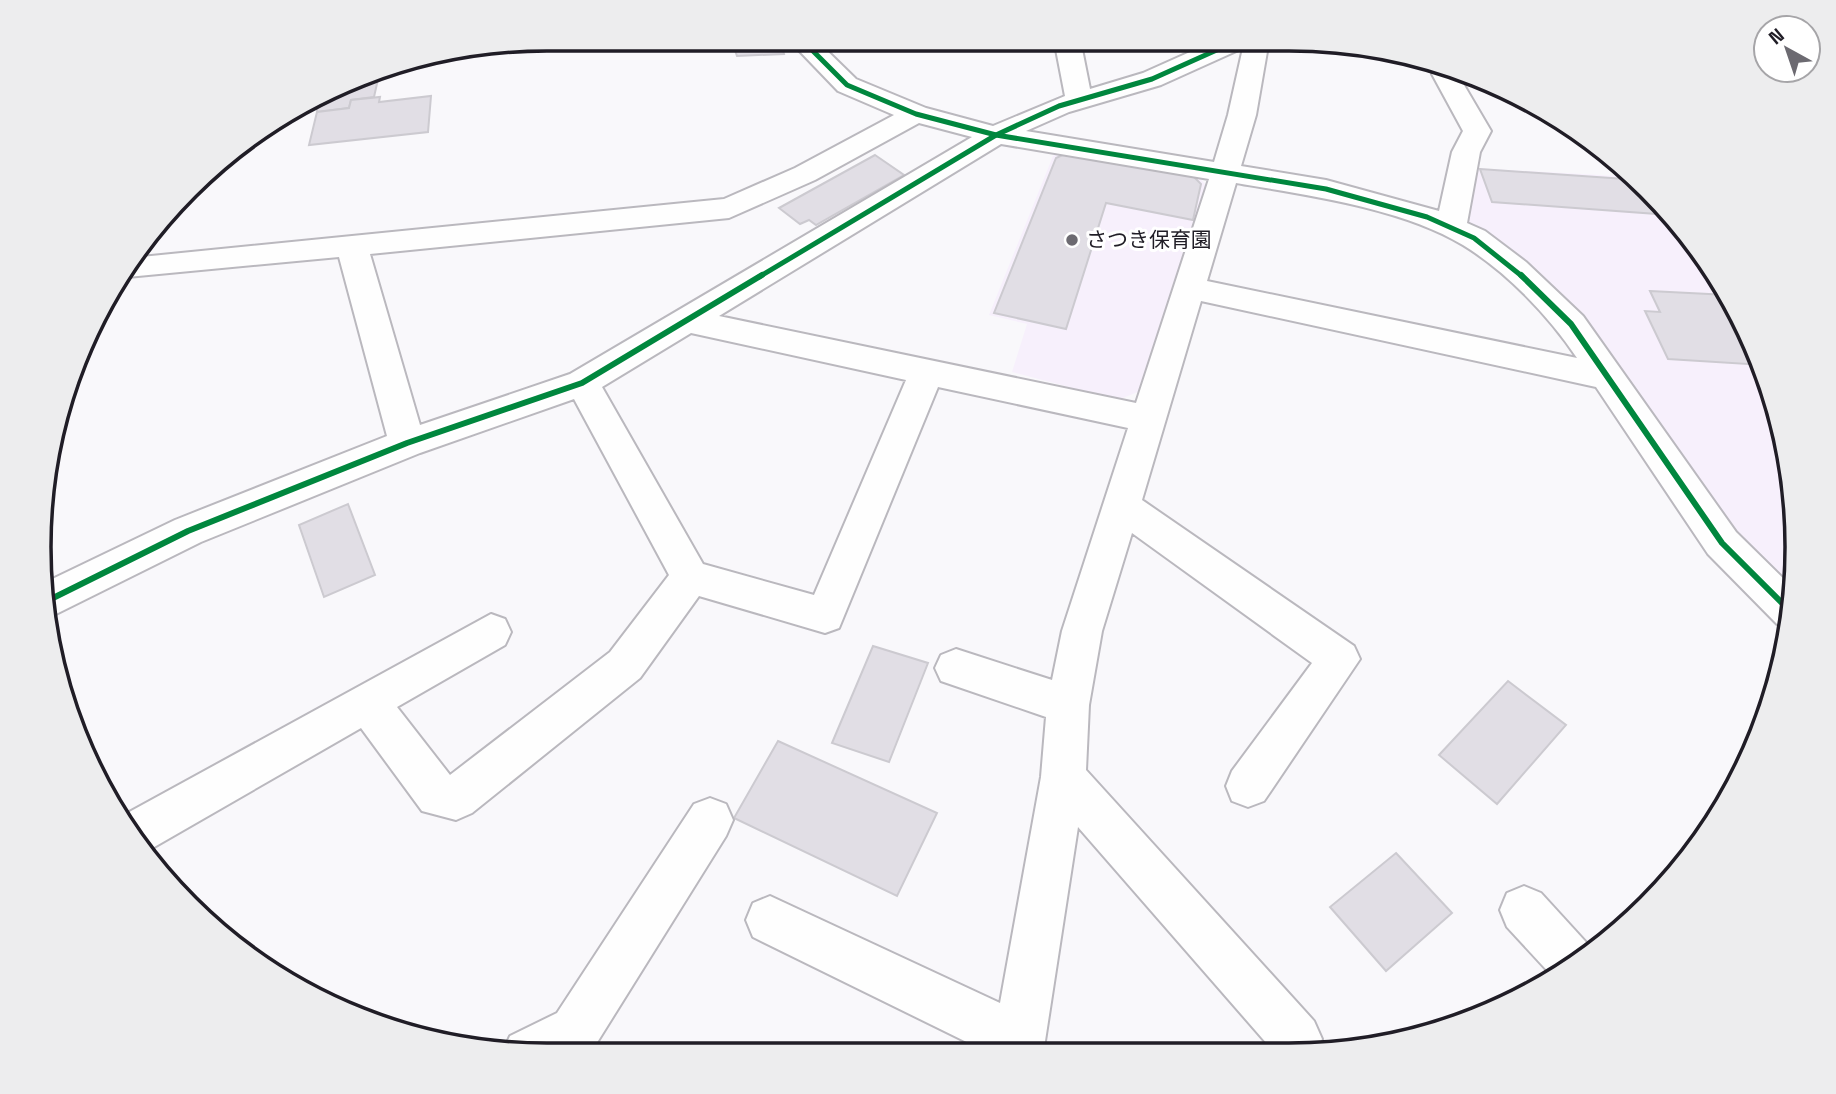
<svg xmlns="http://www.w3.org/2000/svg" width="1836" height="1094" viewBox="0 0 1836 1094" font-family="'Space Grotesk','Noto Sans JP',sans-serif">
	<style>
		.education { fill: #f7f0fc }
		.building { fill: #e1dee5; stroke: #cccad0; stroke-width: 2 }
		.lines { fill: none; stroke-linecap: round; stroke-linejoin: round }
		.minor-casing { stroke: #bab8be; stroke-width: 4 }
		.minor { fill: #fefefe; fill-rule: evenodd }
		.cycleway-far1-casing { stroke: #fff; stroke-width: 9 }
		.cycleway-casing { stroke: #fff; stroke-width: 10 }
		.cycleway-far1 { stroke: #00873e; stroke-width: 5 }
		.cycleway { stroke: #00873e; stroke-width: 6 }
		.poi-dot { fill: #6c6a71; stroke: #fff; stroke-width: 2.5 }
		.labels { text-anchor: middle; stroke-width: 6; stroke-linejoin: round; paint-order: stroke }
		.far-poi-label { font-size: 21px; fill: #201d26; stroke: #fff; text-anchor: start }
		.rim { fill: none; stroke: #201d26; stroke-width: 3.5 }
	</style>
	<rect width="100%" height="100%" fill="#f9f8fb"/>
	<g class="education">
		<path d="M1066 150 1196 174 1206 185 1145 389 1118 400 1012 372 1027 324 989 315 1053 156Z"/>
		<path d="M1473 168 1635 177 1649 188 1712 265 1759 353 1788 448 1797 547 1793 597 1735 541 1594 329 1534 267 1464 221Z"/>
	</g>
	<g class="building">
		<path d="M731 39H780L784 54 737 56Z"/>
		<path d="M358 79H378L374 97 351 100 349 108 317 112V108L307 109Z"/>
		<path d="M431 96 428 132 309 145 317 112 349 108 351 100 380 97 379 102Z"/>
		<path d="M1067 153 1193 176 1201 184 1193 220 1106 203 1066 329 994 313 1056 158Z"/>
		<path d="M875 155 904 175 816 225 809 220 800 224 779 208Z"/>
		<path d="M1480 169 1640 180 1671 215 1492 202Z"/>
		<path d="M1650 291 1728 295 1763 365 1668 359 1645 311 1660 312Z"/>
		<path d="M348 504 375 575 324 597 299 525Z"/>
		<path d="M873 646 928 663 889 762 832 743Z"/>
		<path d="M1508 681 1566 725 1497 804 1439 755Z"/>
		<path d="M778 741 937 813 897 896 734 818Z"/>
		<path d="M1396 853 1452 913 1386 971 1330 907Z"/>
	</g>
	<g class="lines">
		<defs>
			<g id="minor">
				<path d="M788 39H815L856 79 926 108 993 126 1065 96 1054 39H1080L1090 89 1143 73 1219 39 1269 40 1256 115 1241 166 1326 180 1439 211 1452 152 1463 131 1432 74 1436 68H1454L1491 131 1480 152 1467 223 1485 231 1526 262 1583 316 1736 532 1793 588 1789 629 1777 624 1708 554 1596 387 1201 301 1142 500 1354 646 1360 659 1264 801 1248 807 1232 801 1226 786 1232 771 1312 663 1132 533 1102 631 1089 705 1086 770 1314 1021 1322 1039 1315 1054H1276L1078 827 1043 1054H991L753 937 746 920 753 903 770 896 1000 1003 1041 777 1046 717 941 681 935 668 941 655 956 649 1052 680 1062 631 1128 428 938 387 839 628 825 633 699 596 640 678 472 813 456 820 422 811 361 728 142 854 122 816 491 614 505 619 511 632 505 645 397 707 450 775 610 652 669 575 574 399 420 453 201 542 50 617 44 583 175 520 387 436 339 257 117 278 131 258 724 199 795 168 894 115 838 91ZM1243 48 1228 115 1214 162 1026 131 1069 112 1161 85ZM919 123 972 137 570 374 420 425 370 254 729 218 815 180ZM1001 144 1209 179 1136 403 719 316ZM1236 183C1307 195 1402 208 1463 245 1507 272 1549 316 1577 358L1207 281ZM691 333 906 380 814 595 703 564 602 387Z"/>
				<path d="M710 798 726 804 733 820 726 836 593 1049 582 1054 503 1052 510 1036 557 1013 694 804Z"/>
				<path d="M1524 886 1541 893 1594 951 1555 979 1507 927 1500 910 1507 893Z"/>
			</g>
		</defs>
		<use href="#minor" class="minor-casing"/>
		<use href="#minor" class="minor"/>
		<defs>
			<g id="cycleway-far1">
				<path d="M801 39 847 85 916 114 996 135 1326 189 1427 217 1474 238 1523 277"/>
				<path d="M759 277 996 135 1059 106 1152 79 1239 40"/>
			</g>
			<g id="cycleway">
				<path d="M1521 275 1571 324 1722 543 1791 612"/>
				<path d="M47 601 188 531 407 443 582 383 762 275"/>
			</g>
		</defs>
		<use href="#cycleway-far1" class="cycleway-far1-casing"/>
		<use href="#cycleway" class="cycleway-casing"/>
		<use href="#cycleway-far1" class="cycleway-far1"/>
		<use href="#cycleway" class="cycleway"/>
	</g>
	<circle class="poi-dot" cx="1072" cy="240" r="7"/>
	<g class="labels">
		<g class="far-poi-label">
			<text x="1086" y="247">さつき保育園</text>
		</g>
	</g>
	<path d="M0 0H1836V1094H0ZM547 51H1289A496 496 0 0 1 1785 547V547A496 496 0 0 1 1289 1043H547A496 496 0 0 1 51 547V547A496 496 0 0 1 547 51Z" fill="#ededee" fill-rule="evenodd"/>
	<path class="rim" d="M547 51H1289A496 496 0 0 1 1785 547V547A496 496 0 0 1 1289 1043H547A496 496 0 0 1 51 547V547A496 496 0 0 1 547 51Z"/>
	<g transform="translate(1787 49) rotate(320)"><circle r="33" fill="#ffffff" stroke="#a6a5a8" stroke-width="2"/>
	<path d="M0-5L12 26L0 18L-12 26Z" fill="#6c6a71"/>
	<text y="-10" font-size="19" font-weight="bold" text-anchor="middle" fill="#201d26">N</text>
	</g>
</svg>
